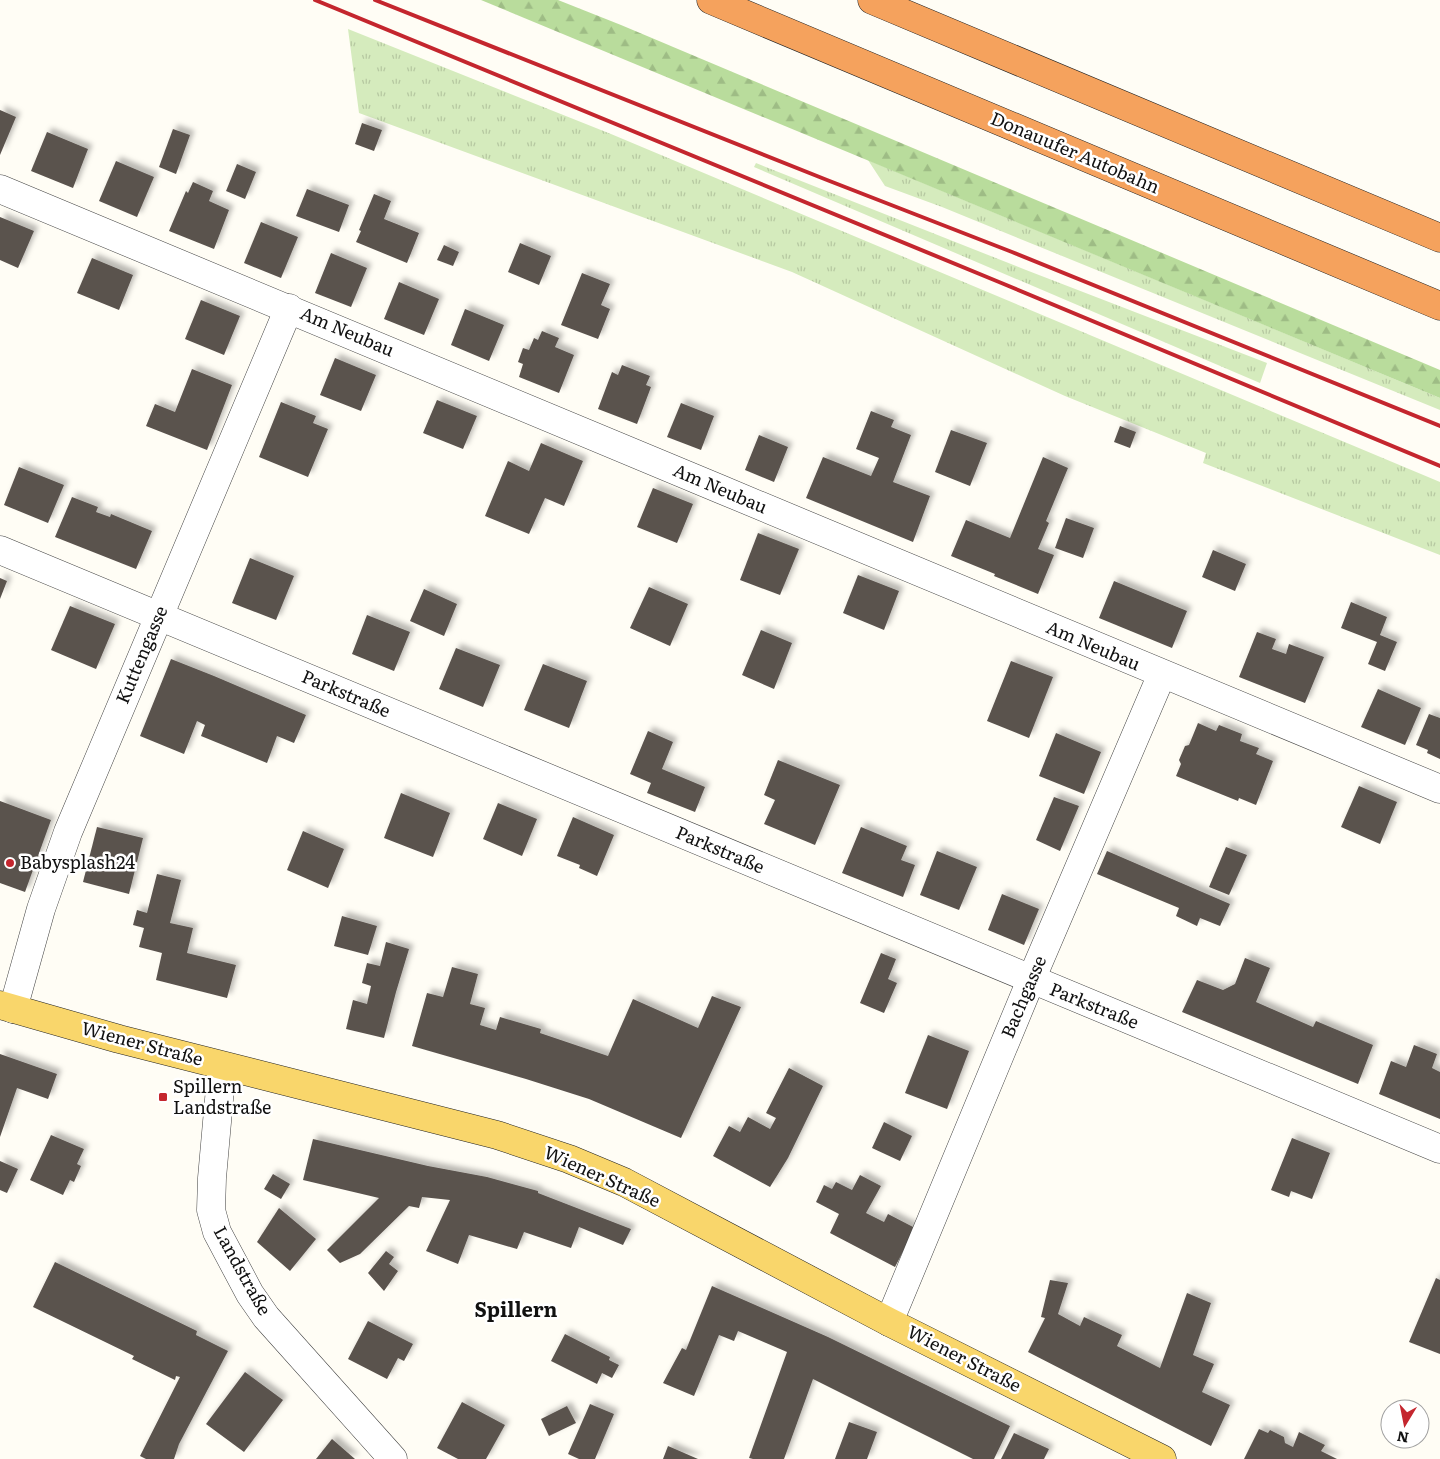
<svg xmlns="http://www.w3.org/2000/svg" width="1440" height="1459" viewBox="0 0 1440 1459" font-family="Literata,serif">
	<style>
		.grass { fill: url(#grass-tufts) }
		.forest { fill: url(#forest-firs) }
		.building { fill: #5a524d; filter: url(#shadow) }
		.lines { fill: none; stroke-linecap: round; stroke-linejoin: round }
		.minor-casing { stroke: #444; stroke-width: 29 }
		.primary-casing { stroke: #222; stroke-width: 29 }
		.motorway-casing { stroke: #222; stroke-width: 29 }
		.minor { stroke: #fff; stroke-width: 28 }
		.primary { stroke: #f9d66b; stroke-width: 28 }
		.motorway { stroke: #f5a25d; stroke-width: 28 }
		.rail { stroke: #c4262e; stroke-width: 4 }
		.poi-dot { fill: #c4262e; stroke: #fff; stroke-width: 2 }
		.labels { text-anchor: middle; stroke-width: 5; stroke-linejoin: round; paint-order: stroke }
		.street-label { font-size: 18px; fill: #111; stroke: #fff }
		.poi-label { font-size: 18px; fill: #111; stroke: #fff; text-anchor: start }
		.quarter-label { font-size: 20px; font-weight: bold; fill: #111; stroke: #fff }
	</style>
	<defs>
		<pattern id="grass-tufts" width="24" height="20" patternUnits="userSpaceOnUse" patternTransform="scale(1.25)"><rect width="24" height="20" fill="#d5ebbd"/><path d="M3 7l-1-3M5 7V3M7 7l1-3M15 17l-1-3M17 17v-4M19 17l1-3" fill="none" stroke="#b6c8a1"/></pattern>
		<pattern id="forest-firs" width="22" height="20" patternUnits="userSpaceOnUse" patternTransform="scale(1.25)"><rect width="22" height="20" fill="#b9dc9c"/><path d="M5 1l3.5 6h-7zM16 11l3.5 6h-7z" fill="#9ebc85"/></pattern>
		<filter id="shadow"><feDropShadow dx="4.5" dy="-4.5" stdDeviation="2.5" flood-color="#0004"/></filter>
	</defs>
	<rect width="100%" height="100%" fill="#fffdf5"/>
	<g class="grass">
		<path d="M348 29 611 134 1440 482V555L1203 463 1206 453 1065 396 792 272 359 113Z"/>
		<path d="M868 160 1440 398V410L942 207 885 186Z"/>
		<path d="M756 163 1026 270 1267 363 1260 383 754 167Z"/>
	</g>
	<path class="forest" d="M481 0H558L621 25 1440 370V398Z"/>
	<g class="building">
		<path d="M0 110 16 117 0 155Z"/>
		<path d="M362 123 382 130 374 151 355 144Z"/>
		<path d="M173 129 190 135 176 174 159 167Z"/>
		<path d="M47 132 88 149 73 188 31 171Z"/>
		<path d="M116 161 154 177 137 217 99 201Z"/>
		<path d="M237 164 256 172 245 199 226 191Z"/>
		<path d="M193 182 213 191 209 201 229 210 214 249 169 231 186 191 188 193Z"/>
		<path d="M307 189 349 205 339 232 296 216Z"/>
		<path d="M374 194 391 201 384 219 419 233 407 263 356 242 361 231 359 230Z"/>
		<path d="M0 217 34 231 18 268 0 260Z"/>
		<path d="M261 222 298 237 281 278 244 263Z"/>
		<path d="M520 243 551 256 539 285 508 272Z"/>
		<path d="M444 245 459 252 453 266 437 260Z"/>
		<path d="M331 253 367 268 351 307 315 293Z"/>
		<path d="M92 258 133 275 119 310 77 293Z"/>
		<path d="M582 273 610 284 601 305 610 309 598 339 561 325Z"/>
		<path d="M399 282 439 299 424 335 384 319Z"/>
		<path d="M201 300 240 316 224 355 185 339Z"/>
		<path d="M465 309 504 325 489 361 451 345Z"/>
		<path d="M542 331 559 338 555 347 574 355 559 393 519 377 523 364 518 362 523 348 529 350 534 338 538 340Z"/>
		<path d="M335 358 376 375 361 411 320 395Z"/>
		<path d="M622 365 650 376 646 385 651 387 637 424 598 409 612 372 618 375Z"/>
		<path d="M192 369 232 385 207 450 146 426 155 404 175 412Z"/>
		<path d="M437 400 477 416 463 449 423 433Z"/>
		<path d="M281 402 316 416 313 423 328 429 308 477 259 457Z"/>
		<path d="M681 403 714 416 701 450 667 437Z"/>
		<path d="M871 411 894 420 891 427 911 435 893 482 930 496 913 542 806 498 823 457 871 476 879 458 856 449Z"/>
		<path d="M1120 426 1136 432 1130 448 1114 442Z"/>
		<path d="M951 430 987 443 970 486 935 472Z"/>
		<path d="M759 435 788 447 774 482 745 470Z"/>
		<path d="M541 443 583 461 564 506 545 498 529 534 485 516 508 461 529 471Z"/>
		<path d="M1043 457 1068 468 1046 521 1049 523 1038 549 1054 555 1038 594 994 576 995 574 951 556 966 520 1010 538Z"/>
		<path d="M19 467 64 485 48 523 4 505Z"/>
		<path d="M653 488 693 504 677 543 637 527Z"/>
		<path d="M72 497 98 507 96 512 110 517 111 514 152 531 136 569 55 537Z"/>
		<path d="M1066 518 1094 528 1083 558 1055 548Z"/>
		<path d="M758 533 799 549 780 595 740 580Z"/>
		<path d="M1213 550 1246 564 1235 591 1202 577Z"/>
		<path d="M250 558 294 576 276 620 232 603Z"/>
		<path d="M858 575 899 591 884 630 843 613Z"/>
		<path d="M0 578 7 581 0 599Z"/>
		<path d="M1114 581 1187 611 1172 648 1099 618Z"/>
		<path d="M649 587 688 604 670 646 630 628Z"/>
		<path d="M424 589 457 604 444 636 410 621Z"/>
		<path d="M1351 602 1387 617 1380 635 1397 642 1385 671 1368 664 1377 642 1341 628Z"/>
		<path d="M70 606 115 624 96 669 51 650Z"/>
		<path d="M367 615 410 632 394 671 352 654Z"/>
		<path d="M761 630 792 643 774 689 742 675Z"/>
		<path d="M1257 632 1276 639 1272 649 1286 654 1289 644 1324 657 1305 703 1239 677Z"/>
		<path d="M456 648 500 665 483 707 439 689Z"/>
		<path d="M171 659 214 676 306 715 294 743 277 736 267 763 201 736 205 725 197 721 184 754 140 736Z"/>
		<path d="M1011 661 1053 677 1029 738 987 721Z"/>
		<path d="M543 664 587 681 569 728 524 710Z"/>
		<path d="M1378 689 1421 708 1405 745 1361 727Z"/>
		<path d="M1429 714 1440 718V759L1427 753 1428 750 1416 745Z"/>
		<path d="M1198 723 1216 731 1219 725 1242 734 1240 741 1259 748 1256 754 1273 761 1256 805 1239 798 1238 801 1176 776 1181 764 1179 760 1185 746 1189 745Z"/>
		<path d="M648 731 673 742 662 769 705 787 695 812 647 793 651 783 630 774Z"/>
		<path d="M1056 733 1101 752 1084 794 1039 776Z"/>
		<path d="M778 760 840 785 815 845 764 824 775 800 764 795Z"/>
		<path d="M1359 786 1397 802 1380 844 1341 827Z"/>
		<path d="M401 793 450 813 433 857 384 838Z"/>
		<path d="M1054 797 1079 806 1060 851 1036 840Z"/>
		<path d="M0 801 51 820 25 892 0 883Z"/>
		<path d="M498 803 537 819 522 856 483 839Z"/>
		<path d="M573 817 614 835 597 876 579 868 580 865 557 856Z"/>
		<path d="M97 827 143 838 129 894 83 882Z"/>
		<path d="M861 827 907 846 901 860 915 865 903 897 842 873Z"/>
		<path d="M303 831 344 849 328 888 287 870Z"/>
		<path d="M1226 847 1247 855 1229 895 1209 887Z"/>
		<path d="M937 851 977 867 959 910 920 895Z"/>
		<path d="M1107 851 1230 904 1220 926 1200 918 1197 926 1176 916 1179 908 1097 874Z"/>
		<path d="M157 874 181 880 170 923 193 928 187 953 236 965 227 998 156 980 162 953 139 947 144 928 133 925 137 910 147 913Z"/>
		<path d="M1002 894 1039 909 1024 945 988 930Z"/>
		<path d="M342 916 377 926 368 955 334 946Z"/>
		<path d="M386 942 409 949 396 992 384 1038 346 1029 353 1000 367 1004 371 986 362 983 367 963 380 966Z"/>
		<path d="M881 953 896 959 888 979 897 983 884 1013 860 1003Z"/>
		<path d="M1245 958 1270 968 1256 1002 1313 1027 1316 1021 1373 1045 1358 1084 1182 1012 1197 980 1223 990 1235 984Z"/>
		<path d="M452 967 478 974 470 1004 485 1008 480 1025 496 1030 500 1017 541 1029 540 1033 608 1056 633 999 698 1028 712 996 741 1007 681 1138 589 1099 526 1079 412 1046 427 993 443 997Z"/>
		<path d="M928 1035 969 1051 947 1109 905 1093Z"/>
		<path d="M1414 1045 1437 1054 1432 1068 1440 1072V1119L1379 1094 1391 1061 1406 1067Z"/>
		<path d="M0 1054 57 1074 48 1099 17 1088 0 1137Z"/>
		<path d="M789 1068 823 1086 788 1158 770 1187 713 1156 729 1126 740 1132 748 1117 770 1129 776 1118 766 1113Z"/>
		<path d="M884 1122 912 1136 900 1161 872 1148Z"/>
		<path d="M51 1135 84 1149 77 1164 81 1166 74 1182 70 1180 63 1195 30 1180Z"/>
		<path d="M1292 1138 1330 1153 1312 1199 1291 1191 1289 1197 1271 1190Z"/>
		<path d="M313 1139 428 1166 487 1177 538 1191V1193L631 1229 623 1245 579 1227 571 1248 524 1232 517 1249 469 1235 458 1264 426 1251 450 1200 422 1197 419 1208 409 1206 360 1254 340 1263 327 1250 379 1198 303 1180Z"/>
		<path d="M0 1161 18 1169 7 1193 0 1190Z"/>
		<path d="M273 1174 290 1184 281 1199 264 1189Z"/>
		<path d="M860 1175 881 1186 866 1213 884 1222 888 1214 915 1228 895 1267 830 1233 839 1214 816 1202 824 1185 832 1189 836 1182 852 1190Z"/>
		<path d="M279 1208 316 1239 290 1271 257 1242Z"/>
		<path d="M386 1251 394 1257 389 1264 398 1271 384 1291 368 1273Z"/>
		<path d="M55 1262 197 1331 196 1335 228 1351 179 1444 174 1459H146L140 1456 180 1377 176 1376 175 1380 132 1359 134 1356 33 1307Z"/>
		<path d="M1436 1278 1440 1280V1354L1409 1342Z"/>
		<path d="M1050 1280 1068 1283 1058 1314 1080 1326 1084 1317 1122 1335 1117 1346 1160 1368 1187 1293 1211 1303 1193 1355 1214 1364 1202 1392 1230 1405 1211 1446 1028 1352 1045 1318 1041 1317Z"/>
		<path d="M712 1286 828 1337 1010 1426 994 1459H973L813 1379 784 1459H753L749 1458 787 1352 738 1331 734 1341 719 1335 694 1396 663 1383 682 1348 686 1350Z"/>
		<path d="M368 1321 413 1344 404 1361 398 1358 387 1379 348 1359Z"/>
		<path d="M565 1334 610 1357 609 1360 619 1365 612 1378 602 1373 597 1384 551 1361Z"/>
		<path d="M245 1372 283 1400 244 1452 206 1424Z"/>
		<path d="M462 1402 505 1425 486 1459H458L437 1448Z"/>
		<path d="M590 1404 614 1414 595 1459H579L568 1454Z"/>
		<path d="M567 1406 576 1423 549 1436 541 1419Z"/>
		<path d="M849 1422 877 1432 867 1459H835Z"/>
		<path d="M1259 1429 1268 1433 1270 1430 1284 1437 1285 1443 1293 1447 1299 1432 1325 1445 1321 1451 1337 1459H1244Z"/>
		<path d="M1014 1433 1049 1449 1044 1459H1001Z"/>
		<path d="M332 1439 355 1459H316Z"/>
		<path d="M668 1446 698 1459H663Z"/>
	</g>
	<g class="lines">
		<defs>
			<g id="minor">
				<path d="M0 189C481 387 959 591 1440 789"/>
				<path d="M0 550 1440 1149"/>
				<path d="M13 1009 41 909 68 832 289 308"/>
				<path d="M222 1066 212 1178 211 1210 217 1232 250 1294 266 1317 393 1459"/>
				<path d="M889 1322 1031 980 1162 674"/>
			</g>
			<path id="primary" d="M0 1005 119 1039 497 1135 569 1159 624 1182 889 1322 1162 1459"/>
			<g id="motorway">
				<path d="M711 0 1440 306"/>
				<path d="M872 0 1440 238"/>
			</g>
		</defs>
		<use href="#minor" class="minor-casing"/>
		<use href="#primary" class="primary-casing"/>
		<use href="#motorway" class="motorway-casing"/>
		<use href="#minor" class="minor"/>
		<use href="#primary" class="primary"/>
		<use href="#motorway" class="motorway"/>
		<g class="rail">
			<path d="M315 0 999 282 1440 466"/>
			<path d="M375 0 827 180 1012 252 1440 426"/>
		</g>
	</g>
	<g class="poi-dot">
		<circle cx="10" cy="863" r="5"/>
		<rect x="158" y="1092" width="10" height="10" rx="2.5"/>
	</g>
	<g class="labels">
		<g class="street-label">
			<text transform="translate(1075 153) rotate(23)" y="6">Donauufer Autobahn</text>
			<text transform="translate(347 332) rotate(23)" y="6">Am Neubau</text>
			<text transform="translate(720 489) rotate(23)" y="6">Am Neubau</text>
			<text transform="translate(1093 646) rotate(23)" y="6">Am Neubau</text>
			<text transform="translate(142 655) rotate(-67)" y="6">Kuttengasse</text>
			<text transform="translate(346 694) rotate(23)" y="6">Parkstraße</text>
			<text transform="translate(720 850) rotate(23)" y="6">Parkstraße</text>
			<text transform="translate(1024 997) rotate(-67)" y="6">Bachgasse</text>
			<text transform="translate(1094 1006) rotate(22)" y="6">Parkstraße</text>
			<text transform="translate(142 1044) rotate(15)" y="6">Wiener Straße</text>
			<text transform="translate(602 1177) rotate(24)" y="6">Wiener Straße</text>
			<text transform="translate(242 1271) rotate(61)" y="6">Landstraße</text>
			<text transform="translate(964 1359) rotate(27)" y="6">Wiener Straße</text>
		</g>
		<g class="poi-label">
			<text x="20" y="869">Babysplash24</text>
			<text x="173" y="1093">Spillern<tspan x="173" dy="21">Landstraße</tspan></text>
		</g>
		<g class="quarter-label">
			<text x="516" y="1317">Spillern</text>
		</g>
	</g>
	<g transform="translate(1405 1424) rotate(190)"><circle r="24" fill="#ffffff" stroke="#a0a0a0"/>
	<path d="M0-4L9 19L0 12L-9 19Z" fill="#c4262e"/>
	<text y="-8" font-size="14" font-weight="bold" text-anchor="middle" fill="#111111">N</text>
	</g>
</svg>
